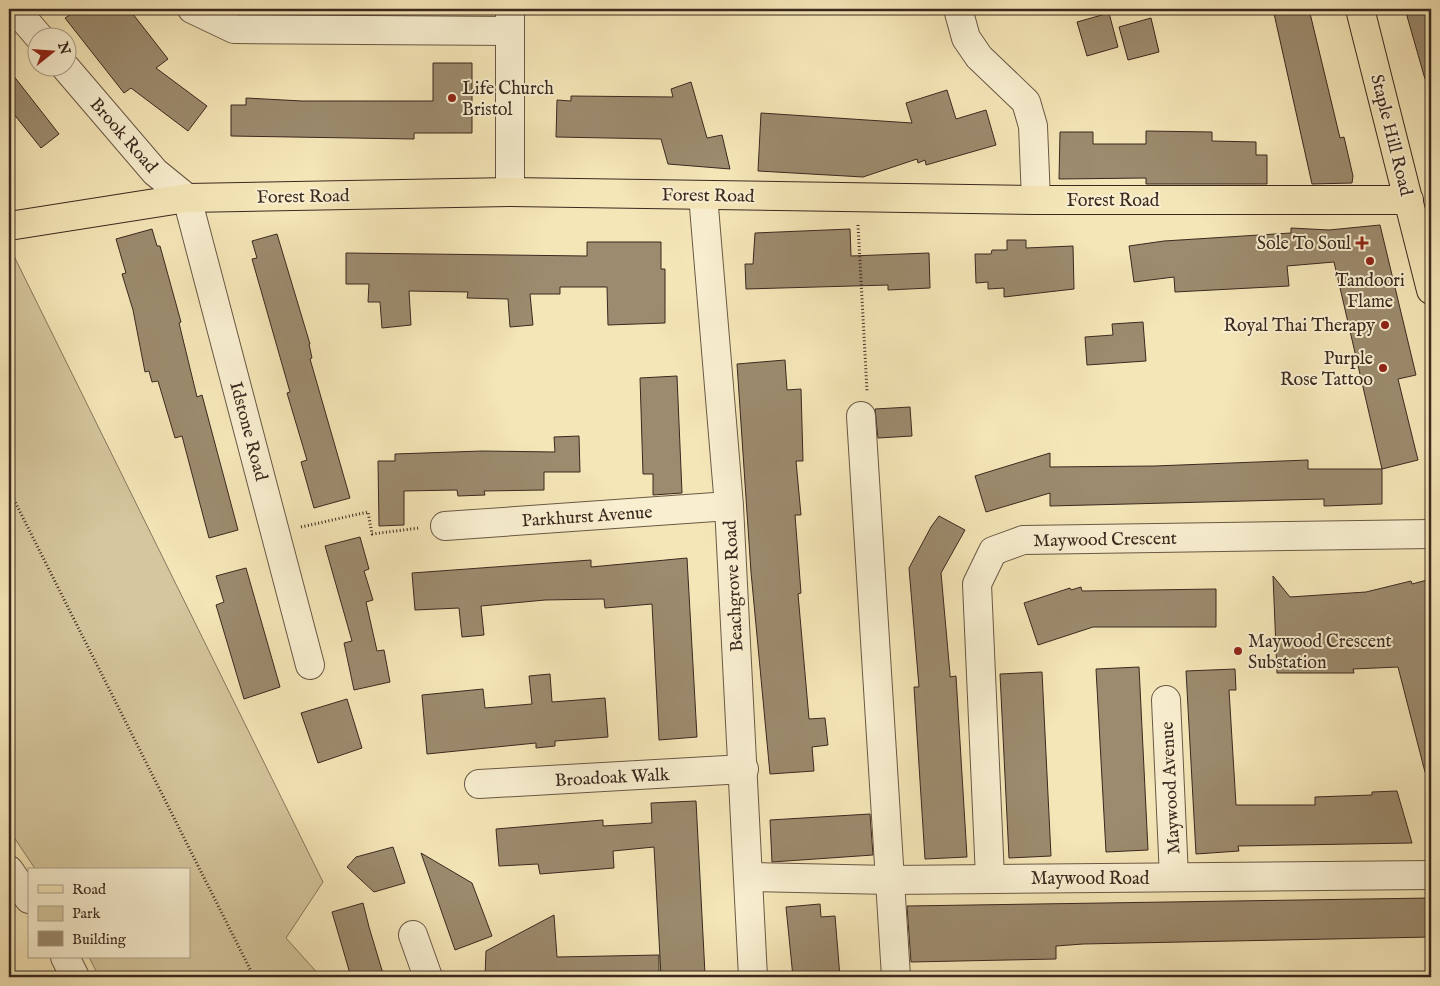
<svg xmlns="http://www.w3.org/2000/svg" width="1440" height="986" viewBox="0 0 1440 986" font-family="'IM FELL English',serif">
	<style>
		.green { fill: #d5c69d; stroke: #88775e }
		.building { fill: #9c8b6e; stroke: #3b281f }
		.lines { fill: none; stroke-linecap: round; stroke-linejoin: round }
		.minor-casing { stroke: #6a5845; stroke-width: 30 }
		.major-casing { stroke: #3b281f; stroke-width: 30 }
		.path { stroke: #3b281f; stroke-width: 3; stroke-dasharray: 1 2.5; stroke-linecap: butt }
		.minor { stroke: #f8efd0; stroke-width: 28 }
		.major { stroke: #f5e6b7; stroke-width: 28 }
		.poi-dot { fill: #8f2418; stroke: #f8efd0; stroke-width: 2 }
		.labels { text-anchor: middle; stroke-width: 4; stroke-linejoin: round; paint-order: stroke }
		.poi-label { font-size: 18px; fill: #3b281f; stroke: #f8efd0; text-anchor: end }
		.street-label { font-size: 18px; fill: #3b281f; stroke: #f8efd0 }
	</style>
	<rect width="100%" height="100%" fill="#f5e6b7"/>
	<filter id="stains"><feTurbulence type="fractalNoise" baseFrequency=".004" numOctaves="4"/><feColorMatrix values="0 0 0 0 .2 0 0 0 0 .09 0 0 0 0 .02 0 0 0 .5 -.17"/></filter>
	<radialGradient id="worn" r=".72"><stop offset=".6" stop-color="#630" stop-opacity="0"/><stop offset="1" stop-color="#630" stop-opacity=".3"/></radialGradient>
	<path class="green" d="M9 246 323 882 286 938 321 977H99L89 957H189V870H36L9 830Z"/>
	<g class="building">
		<path d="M79 9H129L168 59 156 68 207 106 188 131 131 88 124 93 65 18Z"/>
		<path d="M1273 9H1309L1340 138 1344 137 1353 176 1352 183 1312 184Z"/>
		<path d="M1405 9H1431V78L1425 79Z"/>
		<path d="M1109 13 1118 47 1087 56 1077 22Z"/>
		<path d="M1151 18 1159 52 1128 60 1119 27Z"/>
		<path d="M433 63H472V133H414V139L231 136V105H246V98L302 101H433Z"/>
		<path d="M9 70 59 134 41 148 9 108Z"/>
		<path d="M691 82 707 138 722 135 730 169 668 164 661 139 556 137 557 100 571 101V96L673 97 671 89Z"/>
		<path d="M947 90 956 119 986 110 996 145 926 165 925 160 918 163 917 159 863 177 758 171 761 113 912 123 906 103Z"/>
		<path d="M1146 131 1212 132V141L1256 142V155H1267V184H1146V178L1059 179 1060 132H1093V144H1146Z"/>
		<path d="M1380 225 1416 375 1398 379 1418 460 1382 469 1334 262 1287 266 1289 286 1175 292 1174 277 1134 282 1129 246 1164 241 1291 233V228L1329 230Z"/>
		<path d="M152 229 157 246H160L181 322 179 323 197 397 202 395 238 530 209 538 182 436 175 438 158 381 152 382 149 371 145 372 133 310 122 274 126 273 116 239Z"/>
		<path d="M850 229 851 256 929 253 930 288 888 290V285L746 289 745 264H753L755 233Z"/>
		<path d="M277 234 310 344H309L312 358 310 359 350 498 314 508 301 462 307 460 287 393 290 392 252 259 257 258 252 241Z"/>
		<path d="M1007 240H1026V248L1073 246 1074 289 1004 297V288L988 289V282L976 283 975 254H991L992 250H1007Z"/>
		<path d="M587 242H661V269H665V323L608 325 607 287H560V294H530L533 325 510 327 508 299 467 298 468 292 409 291 411 325 382 328 380 302H368L369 284H346V253L587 256Z"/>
		<path d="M1143 322 1146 361 1087 365 1085 337 1113 335 1112 324Z"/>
		<path d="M785 360 787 390 801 389 803 461H796L801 515H795L801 593 798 594 809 719 825 718 828 745 812 747 814 771 770 774 751 572 737 364Z"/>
		<path d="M677 376 682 493 653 495V474H643L640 378Z"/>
		<path d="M910 407 912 436 878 438 875 409Z"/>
		<path d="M579 436 580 472H544V490L484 491 485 495 458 496 457 490 404 491V525L379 526 378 461H395V454L482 451 555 452 554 437Z"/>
		<path d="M1050 453V467L1155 466 1308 460V469H1382V504L1324 506V499L1050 506V493L986 512 975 476Z"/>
		<path d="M939 516 965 530 941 573 950 674V677L956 676 967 857 925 859 914 687H919L909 568 931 527Z"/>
		<path d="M360 537 369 569 364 571 373 600 366 602 377 651 384 650 390 682 354 690 344 643 352 641 325 546Z"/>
		<path d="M687 558 697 737 659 740 652 604 605 608 604 599 545 600 481 606 484 635 462 637 459 608 415 610 412 573 591 560V567Z"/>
		<path d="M246 568 280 687 244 699 216 605 224 602 216 576Z"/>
		<path d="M1273 576 1290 597 1366 592 1411 581 1412 584 1431 579V771L1425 772 1398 667 1353 669 1354 673H1277Z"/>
		<path d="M1081 587 1082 591 1216 589V627H1093L1038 645 1024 603 1070 588 1071 590Z"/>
		<path d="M1139 667 1148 850 1106 852 1096 669Z"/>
		<path d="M1235 669 1236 690H1229L1236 805H1315V797L1372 795V792L1397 791 1412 843 1238 846 1239 851 1196 854 1186 671Z"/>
		<path d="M1042 672 1051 856 1009 858 1000 674Z"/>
		<path d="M550 674 552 702 605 698 608 737 555 741V746L536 748V743L427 754 422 695 483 689 485 708 532 704 529 676Z"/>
		<path d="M347 699 362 748 318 763 301 713Z"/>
		<path d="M696 801 705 974 661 976 654 847 613 851 614 868 540 874 538 864 499 866 496 829 603 820V826L652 823 651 803Z"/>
		<path d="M870 814 873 855 772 862 770 820Z"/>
		<path d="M393 847 405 883 374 892 347 867 356 857Z"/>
		<path d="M421 853 472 883 492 936 455 950Z"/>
		<path d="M1431 898V937L1083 944 1056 946V959L911 962 907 906Z"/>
		<path d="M363 903 369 927 384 977H351L332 912Z"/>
		<path d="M820 904 821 917 835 916 840 977H793L786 907Z"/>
		<path d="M554 915 557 957 659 955V972L608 977H485L486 951Z"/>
	</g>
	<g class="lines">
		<defs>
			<g id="minor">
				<path d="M15 9 40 38"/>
				<path d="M192 9 234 29 510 31"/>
				<path d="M958 9 966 38 979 57 1026 102 1033 126 1036 200"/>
				<path d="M66 68 155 172 187 198 310 665"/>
				<path d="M510 192V9"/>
				<path d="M703 195 729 506 753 977"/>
				<path d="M861 416 896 977"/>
				<path d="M445 526 729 506"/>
				<path d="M1166 700 1174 877"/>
				<path d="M479 784 744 769"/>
				<path d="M9 870 29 899"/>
				<path d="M749 877 890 880 1431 875"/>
				<path d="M990 878 977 584 993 551 1023 540 1431 534"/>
				<path d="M413 935 428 977"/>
				<path d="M65 957 75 977"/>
			</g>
			<g id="major">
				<path d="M1360 9 1431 290"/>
				<path d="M9 226 187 198 510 192 1036 200H1409"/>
			</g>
		</defs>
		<use href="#minor" class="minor-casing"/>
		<use href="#major" class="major-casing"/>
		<g class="path">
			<path d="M858 225 867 391"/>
			<path d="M9 490 254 977"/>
			<path d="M301 527 368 512 372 534 419 528"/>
		</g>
		<use href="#minor" class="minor"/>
		<use href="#major" class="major"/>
	</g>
	<g class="poi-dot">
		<circle cx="452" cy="98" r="5"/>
		<path d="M1359.5 235.5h5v5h5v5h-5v5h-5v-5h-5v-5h5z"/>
		<circle cx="1370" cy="261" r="5"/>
		<circle cx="1385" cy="325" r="5"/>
		<circle cx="1383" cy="368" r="5"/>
		<circle cx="1238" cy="651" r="5"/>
	</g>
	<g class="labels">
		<g class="poi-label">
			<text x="462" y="94" text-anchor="start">Life Church<tspan x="462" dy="21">Bristol</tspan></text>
			<text x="1351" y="249">Sole To Soul</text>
			<text x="1370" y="286" text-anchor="middle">Tandoori<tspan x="1370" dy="21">Flame</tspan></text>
			<text x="1375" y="331">Royal Thai Therapy</text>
			<text x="1373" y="364">Purple<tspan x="1373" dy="21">Rose Tattoo</tspan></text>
			<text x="1248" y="647" text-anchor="start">Maywood Crescent<tspan x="1248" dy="21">Substation</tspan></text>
		</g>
		<g class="street-label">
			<text transform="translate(124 135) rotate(49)" y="6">Brook Road</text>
			<text transform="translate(1392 135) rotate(76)" y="6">Staple Hill Road</text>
			<text transform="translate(708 195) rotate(1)" y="6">Forest Road</text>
			<text transform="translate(303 196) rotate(-1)" y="6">Forest Road</text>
			<text x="1113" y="206">Forest Road</text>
			<text transform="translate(249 431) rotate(75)" y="6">Idstone Road</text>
			<text transform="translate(587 516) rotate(-4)" y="6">Parkhurst Avenue</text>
			<text transform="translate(1105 539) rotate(-1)" y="6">Maywood Crescent</text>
			<text transform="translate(733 586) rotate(-93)" y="6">Beachgrove Road</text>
			<text transform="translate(612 777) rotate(-3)" y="6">Broadoak Walk</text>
			<text transform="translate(1170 788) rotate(-93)" y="6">Maywood Avenue</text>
			<text x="1090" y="884">Maywood Road</text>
		</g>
	</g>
	<rect width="1440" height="986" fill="none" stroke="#f5e6b7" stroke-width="30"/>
	<rect x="10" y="10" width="1420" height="966" fill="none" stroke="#3b281f" stroke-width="2.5"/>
	<rect x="15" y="15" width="1410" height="956" fill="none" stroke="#3b281f"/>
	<rect x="28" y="868" width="162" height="90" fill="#f8efd0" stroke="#ac9f89"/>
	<rect x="38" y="885" width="25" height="8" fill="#f5e6b7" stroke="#ac9f89"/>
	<text x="72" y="894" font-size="15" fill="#3b281f">Road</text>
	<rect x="38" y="906" width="25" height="15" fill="#d5c69d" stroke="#ac9f89"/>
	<text x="72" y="918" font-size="15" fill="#3b281f">Park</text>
	<rect x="38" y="931" width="25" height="15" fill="#9c8b6e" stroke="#ac9f89"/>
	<text x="72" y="944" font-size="15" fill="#3b281f">Building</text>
	<g transform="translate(52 52) rotate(73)"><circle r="24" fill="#f8efd0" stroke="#ac9f89"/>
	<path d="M0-4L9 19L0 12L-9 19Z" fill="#8f2418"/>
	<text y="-8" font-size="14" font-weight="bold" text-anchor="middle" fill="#3b281f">N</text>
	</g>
	<rect width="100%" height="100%" filter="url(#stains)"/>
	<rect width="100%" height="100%" fill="url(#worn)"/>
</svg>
